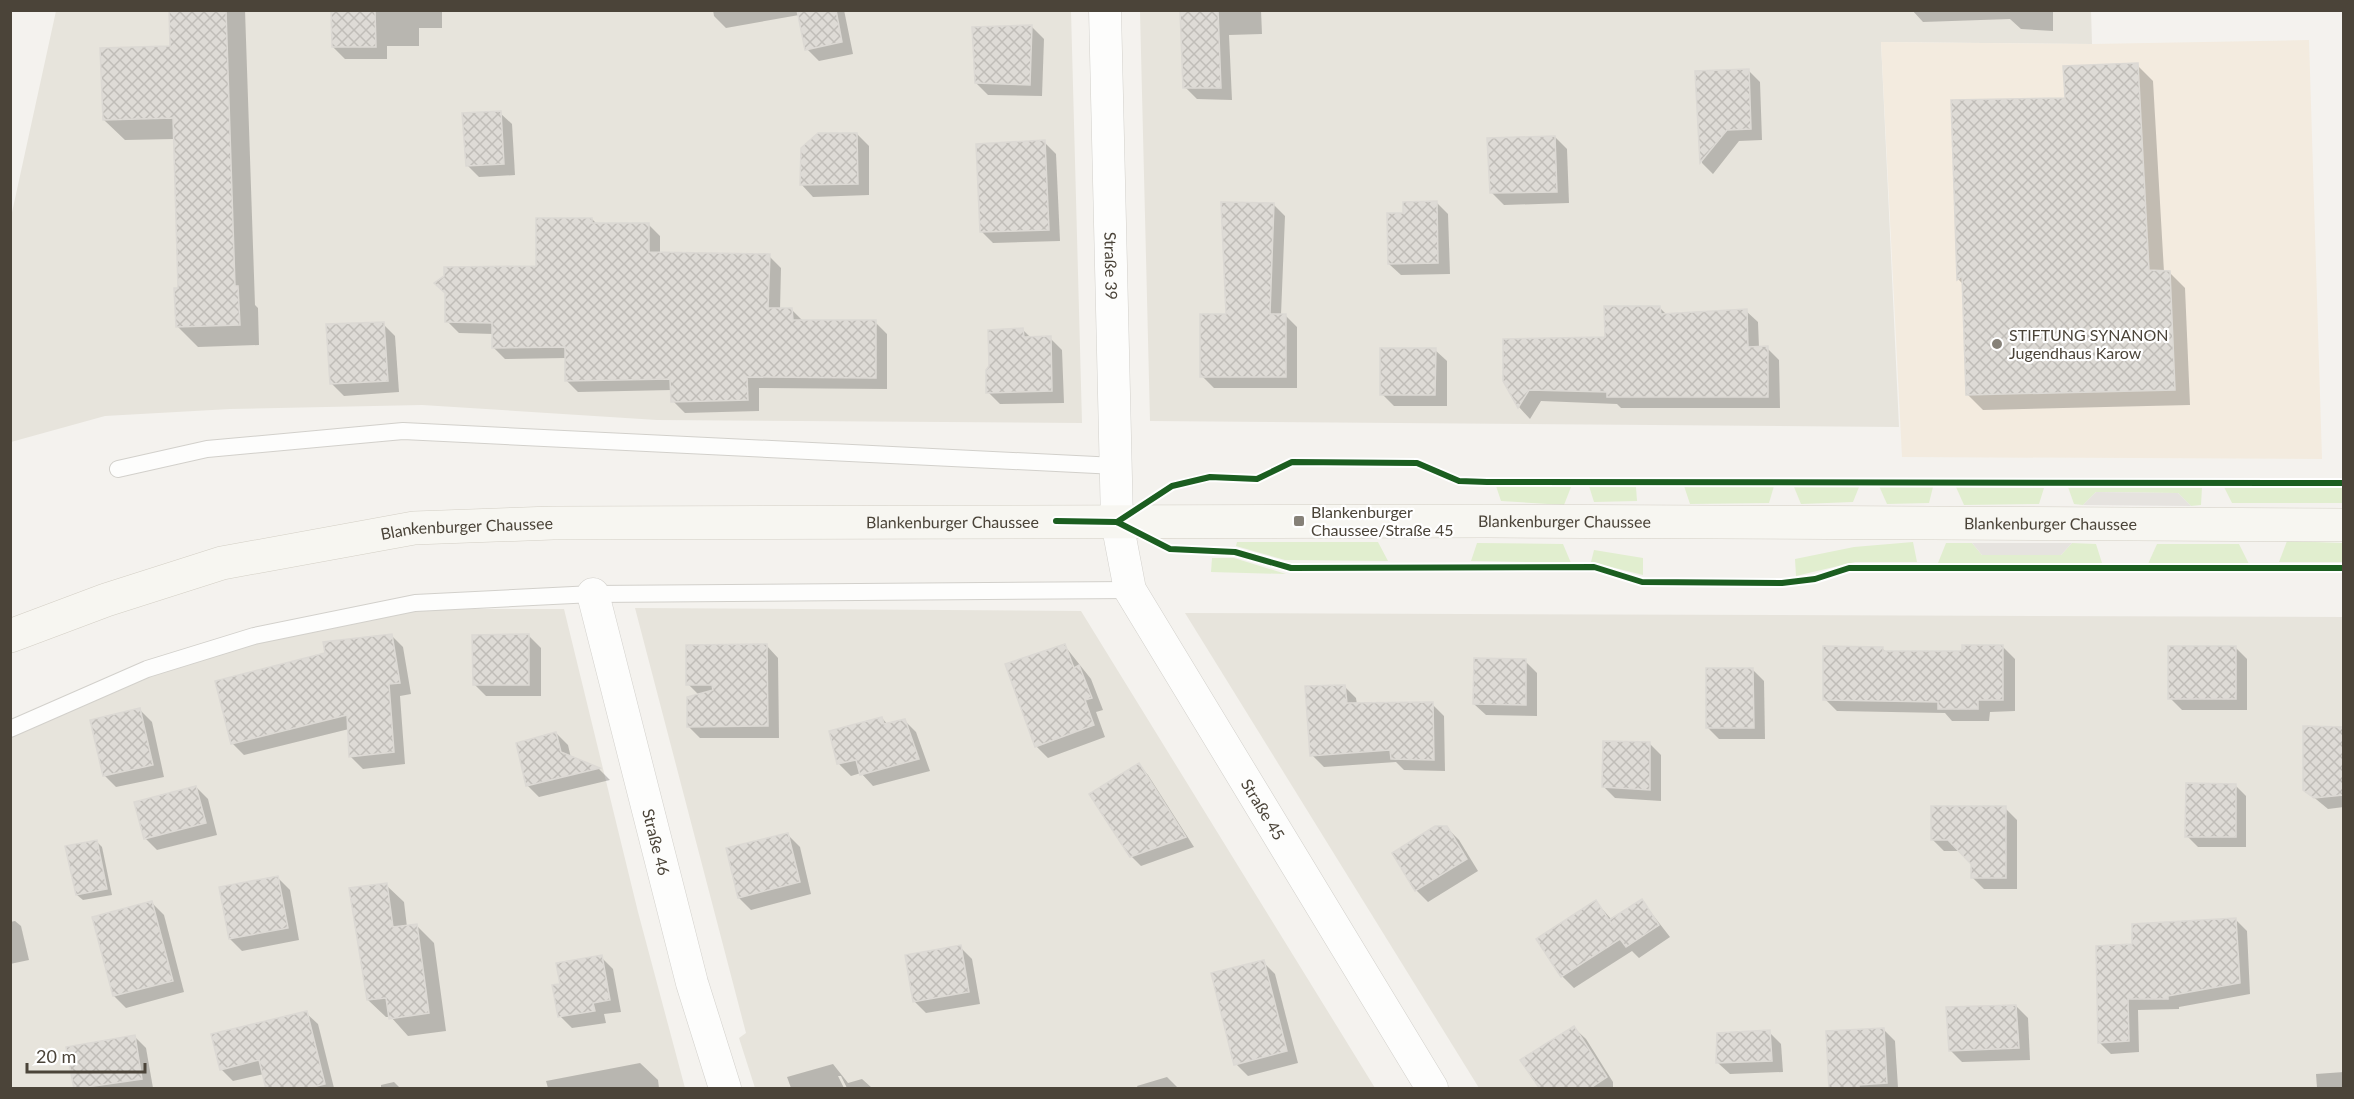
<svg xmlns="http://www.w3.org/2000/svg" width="2354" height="1099" viewBox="0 0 2354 1099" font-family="Lato,sans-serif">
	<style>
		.residential { fill: #e7e4dc }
		.commercial { fill: #f3ebdf }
		.green { fill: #e1eecf }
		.parking { fill: #e6e3df }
		.shadow { fill: #0003 }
		.building { fill: url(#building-cross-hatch); stroke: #dcd9d4; stroke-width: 1.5 }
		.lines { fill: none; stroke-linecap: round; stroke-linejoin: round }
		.service-casing { stroke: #d2d0cb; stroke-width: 18 }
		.minor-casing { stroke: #d2d0cb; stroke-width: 33 }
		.secondary-casing { stroke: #d3cfc5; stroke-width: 34 }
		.service { stroke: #fdfdfc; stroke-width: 16 }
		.minor { stroke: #fdfdfc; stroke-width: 32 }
		.secondary { stroke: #f7f6f1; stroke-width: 33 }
		.cycleway-casing { stroke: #fff; stroke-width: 10 }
		.cycleway { stroke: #1b5e20; stroke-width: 6 }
		.poi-dot { fill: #868178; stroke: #fff; stroke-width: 2 }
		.labels { text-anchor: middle; stroke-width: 4.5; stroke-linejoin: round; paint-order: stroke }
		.street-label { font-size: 16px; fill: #4b4439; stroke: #fff }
		.poi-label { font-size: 16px; fill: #4b4439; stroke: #fff; text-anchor: start }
	</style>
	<defs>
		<pattern id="building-cross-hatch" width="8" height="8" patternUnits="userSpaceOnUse" patternTransform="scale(1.5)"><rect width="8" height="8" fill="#dedbd6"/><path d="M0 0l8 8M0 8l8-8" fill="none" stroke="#c0bdb8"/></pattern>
	</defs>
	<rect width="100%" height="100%" fill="#f4f2ee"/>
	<g class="residential">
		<path d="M2091 10 2092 44 1881 42 1899 427 1150 421 1140 11Z"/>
		<path d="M56 11H1071L1082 423 657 420 422 405 230 409 105 416 11 442V217Z"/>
		<path d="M635 608 1081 611 1375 1088H755L739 1038 746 1033Z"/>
		<path d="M411 609H564L638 912 685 1088H11L10 737 179 664 286 636Z"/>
		<path d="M1185 613 2343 617V1088H1479Z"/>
	</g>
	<path class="commercial" d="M2309 40 2322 459 1902 457 1881 42 2092 44Z"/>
	<g class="green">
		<path d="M1496 486 1571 487 1564 505 1501 501Z"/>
		<path d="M1589 486 1636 487 1637 501 1594 502Z"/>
		<path d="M1684 486H1774L1769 503 1690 504Z"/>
		<path d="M1879 486 1933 487 1929 503 1887 504Z"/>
		<path d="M1794 487H1859L1853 502 1801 504Z"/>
		<path d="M1956 487 2044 488 2039 504 1964 505Z"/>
		<path d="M2068 487H2202L2201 505 2191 506 2178 493 2096 492 2083 505 2074 504Z"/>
		<path d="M2224 487H2343V503H2232Z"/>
		<path d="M2287 541 2343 543V562H2279Z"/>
		<path d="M1237 542H1378L1388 561 1285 560 1236 546Z"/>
		<path d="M1913 542 1917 562H1855L1796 576 1795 559 1854 547Z"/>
		<path d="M1477 543 1563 544 1571 563 1471 561Z"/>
		<path d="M1946 543H1972L1982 555H2061L2072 543 2096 544 2102 563H1938Z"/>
		<path d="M2157 544H2239L2249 564H2148Z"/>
		<path d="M1594 550 1643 558V575L1591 562Z"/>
		<path d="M1212 558H1234L1286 574 1211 572Z"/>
	</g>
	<g class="parking">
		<path d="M2096 492 2178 493 2191 506 2083 505Z"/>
		<path d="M1972 543H2072L2061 555H1982Z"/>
	</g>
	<g class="shadow">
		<path d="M170 10H245L255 305 258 308 259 345 198 347 177 326 180 289 175 139 125 140 104 120 172 48Z"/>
		<path d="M333 10H442V28H419V46H387V59H345L333 47Z"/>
		<path d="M713 10H844L853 54 819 61 807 49 799 15 726 28 714 16Z"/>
		<path d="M1182 10H1261L1262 34 1229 35 1232 100 1197 99 1185 87Z"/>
		<path d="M1912 10H2053V31L2021 29 2010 19 1923 22Z"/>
		<path d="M1032 27 1044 39 1042 96 988 95 976 83Z"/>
		<path d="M2137 65 2153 81 2164 272H2169L2185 288 2190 405 1983 410 1967 394 1964 285 1958 279 1953 102 2066 99Z"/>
		<path d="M1748 70 1760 82 1762 140 1739 141 1713 174 1702 163 1697 73Z"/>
		<path d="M500 113 512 124 515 175 479 177 467 165Z"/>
		<path d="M857 134 869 146V195L813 197 802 185Z"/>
		<path d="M1555 137 1567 149 1569 203 1504 205 1492 193Z"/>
		<path d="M1044 142 1056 154 1060 241 993 243 981 231Z"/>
		<path d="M1436 202 1448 214 1450 274 1401 275 1389 264 1405 215Z"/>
		<path d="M1273 204 1285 216 1281 315H1285L1297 327V388H1214L1202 376Z"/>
		<path d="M592 219 597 224H648L660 236V253L769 256 781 268 780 310H792L804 322H875L887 334V389L759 388V411L685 413 673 401 672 390 578 392 567 381 566 358 505 359 493 347V334L459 333 447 321 537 267Z"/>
		<path d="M1660 308 1667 315 1746 311 1758 322 1759 348H1767L1779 360 1780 408H1621L1617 404 1541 401 1530 419 1519 407 1505 381 1607 339Z"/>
		<path d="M383 324 395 336 399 392 344 396 332 384Z"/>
		<path d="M1023 330 1031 338H1050L1062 350 1064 403 1000 404 988 392Z"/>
		<path d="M1435 350 1447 361V406H1394L1382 394Z"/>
		<path d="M391 635 403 647 411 694 400 696 405 764 363 769 351 757 349 729 244 755 232 743Z"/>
		<path d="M529 636 541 648V696H486L474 684Z"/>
		<path d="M1064 645 1091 679 1103 710 1096 712 1105 737 1048 758 1036 746Z"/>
		<path d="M767 646 778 658 779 738H700L688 726 699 695 688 684Z"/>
		<path d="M2003 647 2015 659V711L1990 712 1989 721H1952L1945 713 1837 711 1825 699 1882 648 1886 652H1964Z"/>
		<path d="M2235 647 2247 659V710H2182L2170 698Z"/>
		<path d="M1525 661 1537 673V716L1486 715 1474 704Z"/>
		<path d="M1752 669 1764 681 1765 739H1719L1707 727Z"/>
		<path d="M1344 686 1356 698 1357 705 1432 704 1444 716 1445 771 1404 770 1396 762 1324 767 1312 755Z"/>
		<path d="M140 710 152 722 164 777 116 787 104 775Z"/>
		<path d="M882 718 888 725 904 720 916 732 930 771 873 786 861 773 851 776 839 764 831 732Z"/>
		<path d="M2305 728H2344V807L2328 809 2305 790Z"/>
		<path d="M556 733 568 745 571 758 599 769 610 780 539 797 527 785Z"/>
		<path d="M1649 743 1661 755V801L1615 798 1603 786Z"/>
		<path d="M1139 765 1148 775 1194 847 1141 866 1131 856Z"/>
		<path d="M2235 785 2246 796V847H2198L2187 836Z"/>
		<path d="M196 787 208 799 217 835 157 850 145 838Z"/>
		<path d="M2005 808 2017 820V889H1984L1972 877V863L1961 851H1944L1932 839Z"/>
		<path d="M1447 828 1459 840 1478 871 1428 902 1416 890Z"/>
		<path d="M788 835 800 847 811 894 751 910 739 898 728 849Z"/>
		<path d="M96 841 102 847 112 895 83 900 77 895Z"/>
		<path d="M278 878 290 890 299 940 242 951 230 939Z"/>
		<path d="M386 885 404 902 407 927 417 926 434 943 446 1031 408 1036 391 1017H386L368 1000Z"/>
		<path d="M1642 901 1670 937 1639 958 1632 951 1574 988 1562 976 1596 902 1612 920Z"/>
		<path d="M152 903 164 915 184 992 126 1008 114 996Z"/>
		<path d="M2236 920 2247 931 2250 994 2179 1007V1009L2138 1010 2139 1052 2111 1054 2100 1043 2133 946Z"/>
		<path d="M15 921 21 926 29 960 10 964V922Z"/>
		<path d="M960 947 972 959 980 1004 926 1013 914 1001Z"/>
		<path d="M601 957 613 969 621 1012 604 1014 606 1023 572 1028 560 1016 561 985Z"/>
		<path d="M1263 962 1275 974 1298 1063 1248 1076 1236 1064Z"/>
		<path d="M2016 1006 2028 1018 2030 1060 1962 1062 1950 1050Z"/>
		<path d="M306 1013 318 1024 334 1088H268L264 1074 233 1081 221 1069Z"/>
		<path d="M1574 1028 1586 1039 1613 1082V1088H1540Z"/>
		<path d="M1883 1029 1895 1041 1898 1088H1830Z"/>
		<path d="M1769 1032 1781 1044 1783 1072 1730 1074 1718 1063Z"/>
		<path d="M134 1036 146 1048 153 1088H75Z"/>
		<path d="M640 1063 658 1080 659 1088H548L546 1081Z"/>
		<path d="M833 1064 848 1083 862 1079 872 1088H847L841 1076H838L844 1088H791L787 1077Z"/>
		<path d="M2344 1072V1088H2317L2316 1074Z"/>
		<path d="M1167 1077 1178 1088H1138L1137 1086Z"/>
		<path d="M394 1082 400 1088H381V1085Z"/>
	</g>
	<g class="building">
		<path d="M169 10H226L235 286H238L240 325 176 327 174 288H178L173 118 103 120 100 48 170 46Z"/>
		<path d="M331 10H375L376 47H332Z"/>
		<path d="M797 10H836L842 42 805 50Z"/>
		<path d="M1180 10H1218L1221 88H1183Z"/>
		<path d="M1032 25 1030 85 975 83 972 27Z"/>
		<path d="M2138 63 2149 270 2170 271 2175 390 1966 395 1962 276 1957 280 1951 100 2065 98 2063 66Z"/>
		<path d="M1749 69 1751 129 1727 130 1700 163 1695 71Z"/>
		<path d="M501 111 504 164 466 166 462 113Z"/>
		<path d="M818 133H857L858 184 800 185 801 148Z"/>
		<path d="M1555 136 1557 192 1490 193 1487 138Z"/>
		<path d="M1045 140 1049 230 980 232 976 144Z"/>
		<path d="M1437 201 1438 263 1388 264 1387 213H1403V202Z"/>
		<path d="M1221 202 1274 203 1270 314H1286V377H1200V314H1226Z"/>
		<path d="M536 218H592V223H649V252L770 254 768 308H792L793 320H876V378L747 377 748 400 671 402 670 379 565 381V347L492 348V323L445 322V293L434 283 444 276V267L536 266Z"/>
		<path d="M1604 306H1660L1661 314 1747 309 1748 347 1768 346V397H1607V392L1529 390 1518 408 1503 381V339L1605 337Z"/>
		<path d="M384 322 388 381 330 384 326 324Z"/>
		<path d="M1023 328 1024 337 1051 336 1052 391 986 393V370L989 366 988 330Z"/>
		<path d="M1380 348H1436L1435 395H1380Z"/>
		<path d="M392 634 400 683 389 684 394 752 349 757 347 715 231 744 215 681 325 653 323 642Z"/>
		<path d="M529 634V685H473L472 635Z"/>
		<path d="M767 644 768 726 687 727V697L713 690 712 685H686V645Z"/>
		<path d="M1065 644 1074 668 1079 665 1092 698 1085 700 1094 725 1035 747 1005 664Z"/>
		<path d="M1962 645H2003V700H1978V709H1938V702L1823 700V646L1883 647V651H1962Z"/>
		<rect x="2168" y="646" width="68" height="53"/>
		<path d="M1474 658 1526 659V705L1473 704Z"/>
		<path d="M1706 668H1753L1754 728H1706Z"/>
		<path d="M1345 685 1347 703 1433 702 1434 760 1391 759 1390 750 1310 756 1305 686Z"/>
		<path d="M140 708 153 765 103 776 90 720Z"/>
		<path d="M882 717 884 724 905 719 919 759 860 775 856 760 837 764 829 731Z"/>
		<path d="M2303 726 2343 727V795L2314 798 2303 790Z"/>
		<path d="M556 732 561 752 600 768 526 786 516 743Z"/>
		<path d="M1603 741 1650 742V790L1602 787Z"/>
		<path d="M1139 763 1186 837 1130 857 1089 794Z"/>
		<path d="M2186 783 2236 784V837H2185Z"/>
		<path d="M196 786 206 823 144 839 134 802Z"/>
		<path d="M1931 806H2006V878H1971V864L1948 840H1931Z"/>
		<path d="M1435 826H1447L1467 859 1415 891 1392 853Z"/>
		<path d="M788 833 800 882 738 898 726 848Z"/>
		<path d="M97 840 107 889 76 895 65 846Z"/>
		<path d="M278 876 288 928 229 939 219 887Z"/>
		<path d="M387 883 393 927 417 924 429 1013 389 1019 386 998 367 1000 349 888Z"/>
		<path d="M1642 899 1659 925 1626 947 1620 939 1561 977 1536 939 1596 900 1614 928 1609 920Z"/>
		<path d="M152 901 173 981 113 996 92 917Z"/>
		<path d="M2236 918 2240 983 2168 996V999H2128L2129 1041 2098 1043 2096 946 2132 944V924Z"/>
		<path d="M961 945 969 992 913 1002 905 955Z"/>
		<path d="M602 955 610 1000 593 1003 595 1011 558 1017 552 985 560 984 556 963Z"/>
		<path d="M1264 960 1287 1051 1234 1065 1211 973Z"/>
		<path d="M2016 1005 2019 1048 1949 1051 1946 1007Z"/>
		<path d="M307 1011 325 1084 306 1089H266L259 1060 220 1070 211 1034Z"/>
		<path d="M1574 1026 1607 1077 1589 1089H1540L1520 1060Z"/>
		<path d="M1884 1028 1887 1083 1859 1085V1089H1829L1826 1031Z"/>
		<path d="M1770 1030 1772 1061 1716 1063 1717 1033Z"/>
		<path d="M135 1035 142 1079 74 1089 66 1047Z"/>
	</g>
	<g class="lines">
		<defs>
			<g id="service">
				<path d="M118 469 207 449 403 431 1116 466"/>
				<path d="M10 729 147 669 254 636 415 603 593 594 1130 590"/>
			</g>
			<g id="minor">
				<path id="s1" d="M1105 10 1117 522 1130 590 1432 1088"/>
				<path id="s2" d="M593 594 692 983 725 1088"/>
			</g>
			<g id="secondary">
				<path id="s3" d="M10 636 106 600 222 563 414 528 553 523 1488 521 2344 525"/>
			</g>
		</defs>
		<use href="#service" class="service-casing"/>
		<use href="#minor" class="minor-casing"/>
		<use href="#secondary" class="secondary-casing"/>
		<use href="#service" class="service"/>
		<use href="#minor" class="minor"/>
		<use href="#secondary" class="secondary"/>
		<defs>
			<g id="cycleway">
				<path d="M1056 521 1117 522 1170 549 1235 552 1291 568 1594 567 1642 582 1782 583 1815 579 1849 568H2344"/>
				<path d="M1117 522 1172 486 1210 477 1257 479 1292 462 1417 463 1459 481 1487 482 2344 483"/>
			</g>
		</defs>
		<use href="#cycleway" class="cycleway-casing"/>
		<use href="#cycleway" class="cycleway"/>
	</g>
	<g class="poi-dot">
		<circle cx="1997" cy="344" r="6"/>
		<rect x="1293" y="515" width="12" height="12" rx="3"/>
	</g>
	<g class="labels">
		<g class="street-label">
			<text dy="6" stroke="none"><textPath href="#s1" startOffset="256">Straße 39</textPath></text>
			<text dy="6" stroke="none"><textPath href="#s3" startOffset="1570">Blankenburger Chaussee</textPath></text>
			<text dy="6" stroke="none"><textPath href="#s3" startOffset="958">Blankenburger Chaussee</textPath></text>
			<text dy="6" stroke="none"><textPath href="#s3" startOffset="2056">Blankenburger Chaussee</textPath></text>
			<text dy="6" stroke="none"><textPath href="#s3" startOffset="472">Blankenburger Chaussee</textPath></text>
			<text dy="6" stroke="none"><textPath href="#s1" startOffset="838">Straße 45</textPath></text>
			<text dy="6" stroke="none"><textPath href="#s2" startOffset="256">Straße 46</textPath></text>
		</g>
		<g class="poi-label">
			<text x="2009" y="341">STIFTUNG SYNANON<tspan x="2009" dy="18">Jugendhaus Karow</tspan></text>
			<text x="1311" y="518">Blankenburger<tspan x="1311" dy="18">Chaussee/Straße 45</tspan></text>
		</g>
	</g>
	<rect width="2354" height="1099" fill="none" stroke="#4b4439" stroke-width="24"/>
	<path d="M27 1063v9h118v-9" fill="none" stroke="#4b4439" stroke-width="3"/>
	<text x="36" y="1063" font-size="18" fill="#4b4439" stroke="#ffffff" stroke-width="4.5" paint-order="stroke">20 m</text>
</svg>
